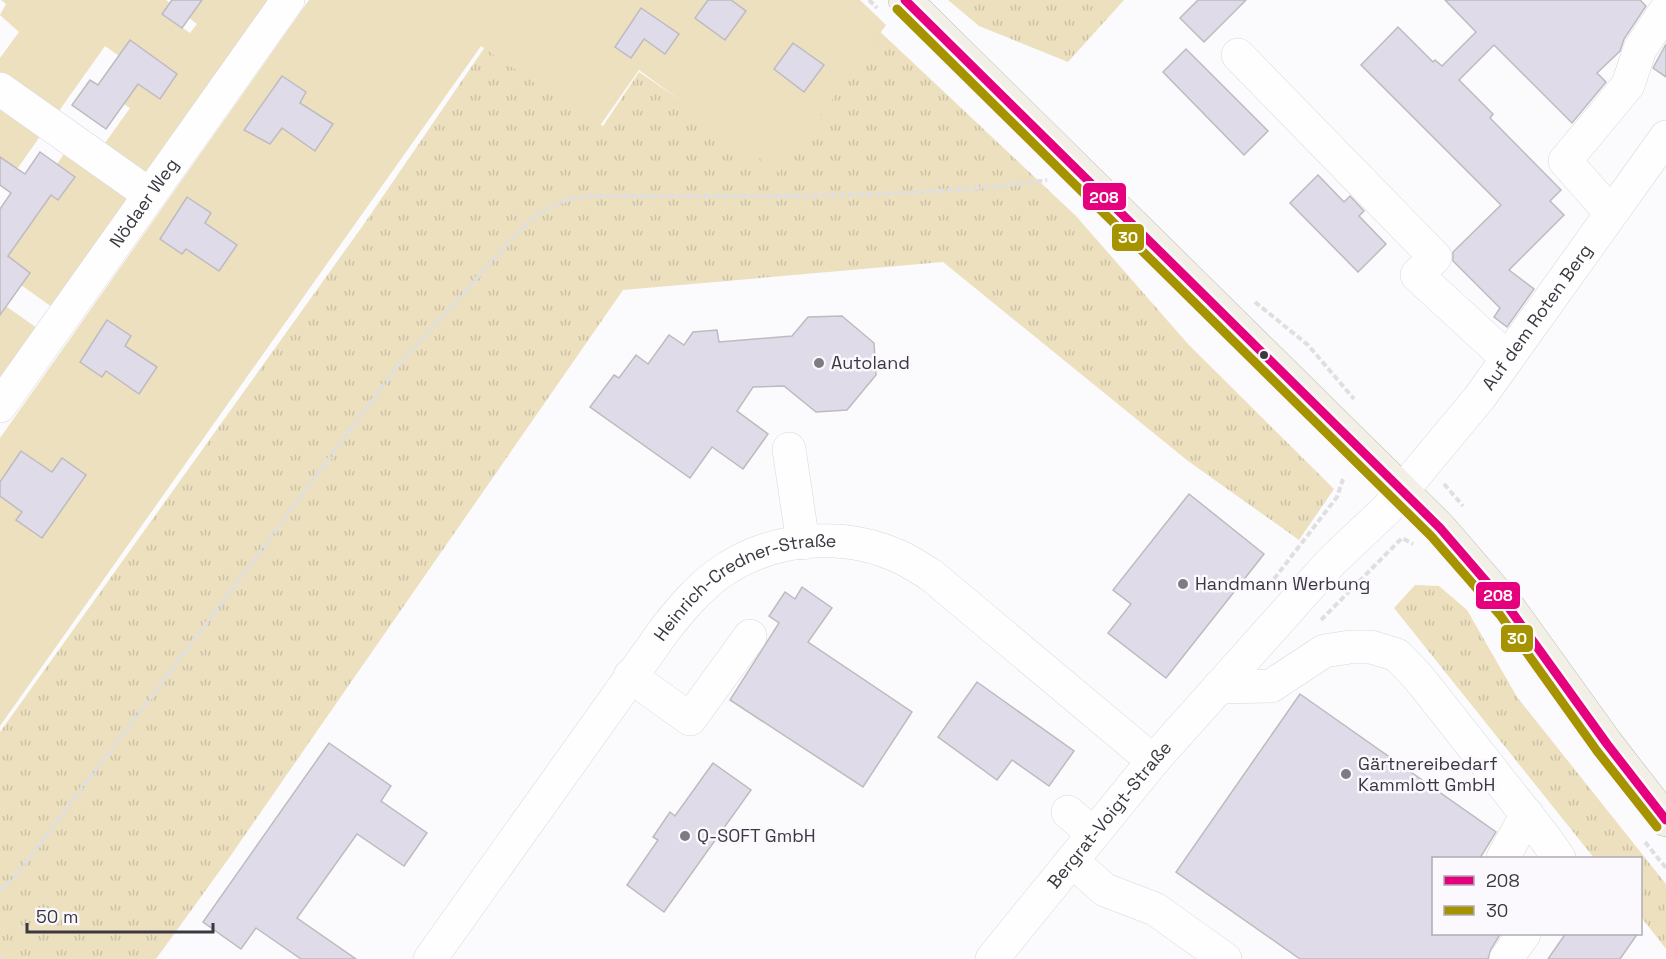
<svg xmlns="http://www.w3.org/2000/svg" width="1666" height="959" viewBox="0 0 1666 959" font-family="'Space Grotesk',sans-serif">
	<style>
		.grass { fill: url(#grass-tufts) }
		.green { fill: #ede0bf }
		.building { fill: #e0dbe8; stroke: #bdbbc0; stroke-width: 1.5 }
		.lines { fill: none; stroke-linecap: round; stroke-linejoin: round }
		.minor-casing { stroke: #d9d7dd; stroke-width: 34 }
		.major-casing { stroke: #c2bcaf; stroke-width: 34 }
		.path { stroke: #e0dfe0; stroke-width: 4; stroke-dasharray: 6 3; stroke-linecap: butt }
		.minor { stroke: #fefeff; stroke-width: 33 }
		.major { stroke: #f2efe7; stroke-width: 33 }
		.bus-1-casing { stroke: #fbf9fe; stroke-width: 14 }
		.bus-2-casing { stroke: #fbf9fe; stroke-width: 14 }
		.bus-1 { stroke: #e5007d; stroke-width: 9 }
		.bus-2 { stroke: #a59400; stroke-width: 9 }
		.bus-dot { fill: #3b3841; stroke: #fbf9fe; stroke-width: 2 }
		.poi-dot { fill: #7e7c83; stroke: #fbf9fe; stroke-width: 2 }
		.labels { text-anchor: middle; stroke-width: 5; stroke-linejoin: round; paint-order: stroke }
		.street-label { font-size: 18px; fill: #3b3841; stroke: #fbf9fe }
		.poi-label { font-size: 18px; fill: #3b3841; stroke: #fbf9fe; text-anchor: start }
		.line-badge { stroke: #fbf9fe; stroke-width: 2 }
		.badge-label { font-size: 16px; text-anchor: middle; font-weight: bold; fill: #fff }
	</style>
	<defs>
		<pattern id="grass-tufts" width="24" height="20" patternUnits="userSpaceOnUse" patternTransform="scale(1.5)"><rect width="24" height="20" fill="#ede0bf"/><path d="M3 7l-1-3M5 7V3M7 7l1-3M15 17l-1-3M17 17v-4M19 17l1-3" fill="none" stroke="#ccc1a5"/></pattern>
	</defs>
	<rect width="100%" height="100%" fill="#fbfafd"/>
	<g class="grass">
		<path d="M948 0H1124L1068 62 979 26Z"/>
		<path d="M874 26 1076 216 1188 344 1334 489 1299 540 1188 461 943 262 623 290 229 858 156 959H0V732L364 224 487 44 603 126 639 72 771 162Z"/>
		<path d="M1415 585 1439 586 1467 610 1517 697 1666 884V949L1641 917 1640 858H1594L1394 608Z"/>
	</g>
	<g class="green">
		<path d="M1 0H166L170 3 162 14 190 33 197 24 189 18 202 0H269L141 180 100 150 130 108 124 104 138 84 160 99 177 74 130 41 119 56 105 46 54 118 0 80V58L19 32 0 15 6 4Z"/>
		<path d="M309 0H860L886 25 779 173 639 70 599 127 481 46 0 726V438Z"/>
		<path d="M0 95 46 128 17 169 3 159 0 162Z"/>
		<path d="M70 145 134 191 52 307 21 285 30 273 0 251 22 236 51 195 58 200 75 177 57 164Z"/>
		<path d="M0 302 37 328 0 380Z"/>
	</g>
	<g class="building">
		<path d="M172 0H202L182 28 162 14Z"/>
		<path d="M708 0H731L746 11 725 40 695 18Z"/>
		<path d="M1198 0H1246L1204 42 1180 18Z"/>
		<path d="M1445 0H1640L1646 6 1624 39 1620 51 1597 73 1606 82 1572 123 1494 45 1459 80 1493 114 1490 118 1561 190 1550 201 1564 215 1509 270 1534 289 1507 327 1494 317 1500 308 1453 261V252L1501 205 1361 65 1398 27 1433 62 1435 60 1442 66 1476 32Z"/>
		<path d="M641 8 679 34 665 54 644 39 631 58 615 47Z"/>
		<path d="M130 40 177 74 160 99 138 84 106 129 72 105 90 80 98 85Z"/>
		<path d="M793 43 824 65 804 92 774 69Z"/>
		<path d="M1666 44V77L1653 68Z"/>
		<path d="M1186 49 1268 131 1244 155 1163 72Z"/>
		<path d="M282 76 306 92 300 103 333 124 315 151 282 128 270 144 244 130Z"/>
		<path d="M40 152 75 177 58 200 51 195 8 256 30 273 0 315V209L11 193 0 185V157L25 174Z"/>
		<path d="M1318 175 1344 202 1350 196 1364 211 1359 216 1386 244 1358 272 1290 203Z"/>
		<path d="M187 197 211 213 205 223 237 245 219 271 186 249 182 254 160 239Z"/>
		<path d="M842 316 874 343 876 375 847 410 816 412 784 386 753 387 737 411 768 434 743 469 712 447 690 478 590 407 614 375 619 378 636 355 648 364 669 335 684 345 693 332 717 330 719 342 792 336 808 317Z"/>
		<path d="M107 320 131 336 125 346 157 367 139 394 106 371 102 377 80 362Z"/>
		<path d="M21 451 52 472 62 458 86 475 42 538 16 520 22 512 0 496V482Z"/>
		<path d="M1189 494 1264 554 1166 678 1108 633 1131 604 1113 590Z"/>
		<path d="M802 587 832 608 808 642 912 712 863 787 730 700 779 623 769 616 785 592 795 599Z"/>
		<path d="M977 682 1074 751 1049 786 1012 760 997 780 938 737Z"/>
		<path d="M1300 694 1496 832 1480 858H1434V933H1501L1491 949 1488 959H1300L1176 872Z"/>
		<path d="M329 743 391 786 381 801 427 833 404 866 357 834 297 918 356 959H301L256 928 241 949 203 922Z"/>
		<path d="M713 763 751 790 664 912 627 885 658 840 653 837 670 812 675 816Z"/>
		<path d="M1566 933H1638L1620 959H1548Z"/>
	</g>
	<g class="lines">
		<defs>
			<g id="minor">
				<path d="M1238 55 1435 257 1417 275 1507 358"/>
				<path d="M0 89 150 195"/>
				<path d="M1614 210 1603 204 1565 161 1628 85 1640 49 1666 10"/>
				<path id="s1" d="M0 406 288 0"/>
				<path d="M789 449 803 543"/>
				<path d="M630 676 690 719 750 636"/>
				<path d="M1219 687 1271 686 1324 651 1350 647H1371L1397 655 1419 678 1545 838 1559 858"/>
				<path d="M1068 812 1093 834"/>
				<path d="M1503 858 1527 814"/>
				<path d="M1072 861 1105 890 1155 909 1225 959"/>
				<path id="s2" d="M430 959 666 628C682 608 697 590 717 575 768 537 842 530 900 557 911 562 921 569 931 575L1153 761"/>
				<path id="s3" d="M992 959 1153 761 1331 562 1387 509 1480 397 1666 137"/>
				<path d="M1506 959 1524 934"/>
			</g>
			<path id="major" d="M905 0 1440 528 1509 608 1607 744 1666 820"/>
		</defs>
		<use href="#minor" class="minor-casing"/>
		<use href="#major" class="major-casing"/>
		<g class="path">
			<path d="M869 0 877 8"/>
			<path d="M1255 302 1308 345 1354 399"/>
			<path d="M1444 484 1463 506"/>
			<path d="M1274 579 1337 497 1343 479"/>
			<path d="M1321 620 1402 538 1413 544"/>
			<path d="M1645 842 1666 868"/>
			<path d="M0 890 14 878 240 579 397 367 519 231 542 211 563 201 587 196C740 195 896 201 1047 180"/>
			<path d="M0 957 2 959"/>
		</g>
		<use href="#minor" class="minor"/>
		<use href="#major" class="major"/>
		<defs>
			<path id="bus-1" d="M905 0 1440 528 1509 608 1607 744 1666 820"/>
			<path id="bus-2" d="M897 9 1431 536 1500 615 1597 751 1657 827"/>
		</defs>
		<use href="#bus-1" class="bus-1-casing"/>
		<use href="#bus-2" class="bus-2-casing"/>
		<use href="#bus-1" class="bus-1"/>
		<use href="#bus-2" class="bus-2"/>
	</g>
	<circle class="bus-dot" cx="1264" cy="355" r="5"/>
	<g class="poi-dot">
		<circle cx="819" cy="363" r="6"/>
		<circle cx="1183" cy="584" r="6"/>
		<circle cx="1346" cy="774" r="6"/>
		<circle cx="685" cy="836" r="6"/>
	</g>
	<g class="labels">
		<g class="street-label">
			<text dy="6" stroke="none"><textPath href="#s1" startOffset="249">Nödaer Weg</textPath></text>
			<text dy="6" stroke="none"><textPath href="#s3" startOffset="843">Auf dem Roten Berg</textPath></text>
			<text dy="6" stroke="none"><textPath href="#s2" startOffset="500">Heinrich-Credner-Straße</textPath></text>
			<text dy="6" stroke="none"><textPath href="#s3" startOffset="186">Bergrat-Voigt-Straße</textPath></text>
		</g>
		<g class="poi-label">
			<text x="831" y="369">Autoland</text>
			<text x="1195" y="590">Handmann Werbung</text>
			<text x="1358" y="770">Gärtnereibedarf<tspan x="1358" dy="21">Kammlott GmbH</tspan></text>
			<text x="697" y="842">Q-SOFT GmbH</text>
		</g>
	</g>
	<g class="line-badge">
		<rect x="1082" y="182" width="45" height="29" rx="6" fill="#e5007d"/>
		<rect x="1111" y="223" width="34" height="29" rx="6" fill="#a59400"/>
		<rect x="1475" y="581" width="46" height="29" rx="6" fill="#e5007d"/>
		<rect x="1500" y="624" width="34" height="29" rx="6" fill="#a59400"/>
	</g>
	<g class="badge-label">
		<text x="1104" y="203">208</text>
		<text x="1128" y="243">30</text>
		<text x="1498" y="601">208</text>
		<text x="1517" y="644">30</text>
	</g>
	<rect x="1432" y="857" width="210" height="78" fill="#fbf9fe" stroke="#aeacb2" stroke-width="1.5"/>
	<rect x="1444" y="876" width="30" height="9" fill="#e5007d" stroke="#aeacb2" stroke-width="1.5"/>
	<text x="1486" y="887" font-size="18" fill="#3b3841">208</text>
	<rect x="1444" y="906" width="30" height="9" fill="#a59400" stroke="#aeacb2" stroke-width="1.5"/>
	<text x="1486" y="917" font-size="18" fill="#3b3841">30</text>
	<path d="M27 923v9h186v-9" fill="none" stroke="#3b3841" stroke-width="3"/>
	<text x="36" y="923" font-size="18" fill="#3b3841" stroke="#fbf9fe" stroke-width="4.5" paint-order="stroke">50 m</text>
</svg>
